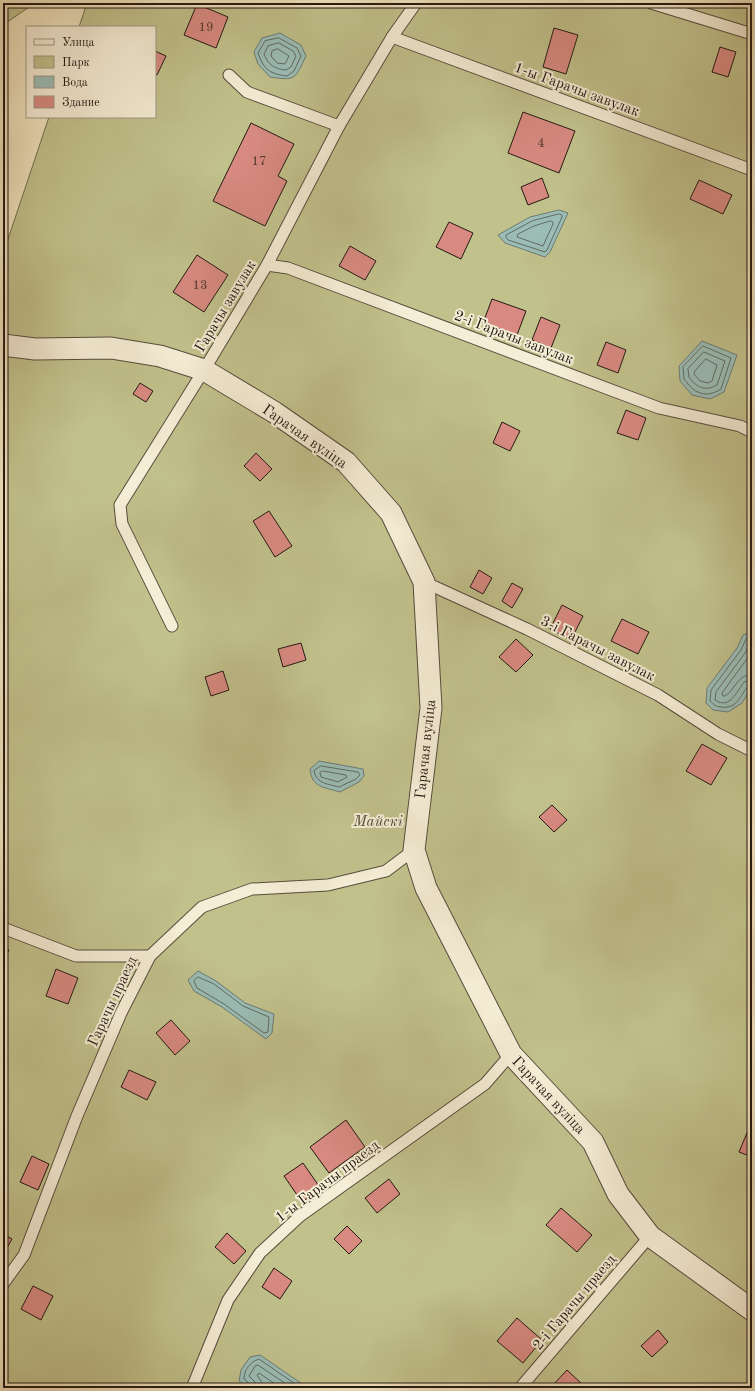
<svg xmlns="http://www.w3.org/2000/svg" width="755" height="1391" viewBox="0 0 755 1391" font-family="'Old Standard TT',serif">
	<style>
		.green { fill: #c1c18c; stroke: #726d50 }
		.water { fill: #9bbdb6; stroke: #6b7b75 }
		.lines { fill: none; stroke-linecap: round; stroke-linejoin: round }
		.shore { stroke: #606b64; stroke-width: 1 }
		.building { fill: #d88a81; stroke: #241913 }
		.lane-casing { stroke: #574c3e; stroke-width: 13 }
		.street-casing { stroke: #574c3e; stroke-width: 23 }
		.lane { stroke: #f5edd5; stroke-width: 11 }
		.street { stroke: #f5edd5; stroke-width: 21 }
		.labels { text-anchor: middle; stroke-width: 4; stroke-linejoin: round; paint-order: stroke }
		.number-label { font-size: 13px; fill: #51352e }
		.street-label { font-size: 15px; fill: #241913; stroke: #f5edd5 }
		.park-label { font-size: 15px; font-style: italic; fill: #534b37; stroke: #f5edd5 }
	</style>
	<rect width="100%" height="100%" fill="#f0e3be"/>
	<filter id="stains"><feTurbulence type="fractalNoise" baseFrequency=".005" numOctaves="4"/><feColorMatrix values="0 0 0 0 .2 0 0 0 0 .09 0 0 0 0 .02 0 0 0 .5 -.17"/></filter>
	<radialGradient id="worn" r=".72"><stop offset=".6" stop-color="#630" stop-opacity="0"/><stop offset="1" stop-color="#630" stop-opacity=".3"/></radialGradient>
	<g class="green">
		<path d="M3 3H35L3 25Z"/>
		<path d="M87 3H752V1388H3V254L49 117H155V27H79Z"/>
	</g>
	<g class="water">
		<path d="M280 33 301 45 306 56C295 79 296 81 270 77L258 64 254 52 262 38Z"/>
		<path d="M559 210 568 213 550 252 545 257 505 243 498 235 530 217Z"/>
		<path d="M702 341 737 355 724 392 710 399 692 395 680 381 679 366Z"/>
		<path d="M751 632 752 634V686L742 703 728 712 713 710 706 703 707 688 737 648 743 635Z"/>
		<path d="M319 761 363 769 364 776 359 782 340 792C324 787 312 788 310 769Z"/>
		<path d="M198 971 216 981 245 1003 274 1014 272 1033 266 1039 222 1007 194 991 188 980Z"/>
		<path d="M260 1355 308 1388H249L239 1381 241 1370 250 1357Z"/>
	</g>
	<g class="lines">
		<g class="shore">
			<path d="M279 38 297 48 301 56 294 71 287 76C270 74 264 70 258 53L265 41Z"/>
			<path d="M279 43 293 51 296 56 291 67 286 70C275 69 268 65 264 54L268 46Z"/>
			<path d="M278 49 289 56 285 64 277 63 271 56 272 51Z"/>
			<path d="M559 214 562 215V217L547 250 545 252 508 240 506 237V235L532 221Z"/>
			<path d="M551 221 553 222V224L543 246 517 237 518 234 534 226Z"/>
			<path d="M703 346 731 358 721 389C705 399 694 393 684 379L683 367Z"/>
			<path d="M704 352 725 361 717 385C705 392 696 387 689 377L688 369Z"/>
			<path d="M706 359 717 365 712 381 708 383 700 381 694 374 695 371Z"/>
			<path d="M752 636 746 639 741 650 711 690 710 701C714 705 715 706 721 707 742 710 741 686 752 685"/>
			<path d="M752 641 750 642 745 653 716 692 715 700C730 710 737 691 744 682L752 680"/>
			<path d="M752 652 722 693 723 696H725C736 689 737 675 752 674"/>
			<path d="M321 766 358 772 360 775 356 779 339 787C329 784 316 784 314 771Z"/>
			<path d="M323 771 346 775 347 777 338 782 321 777 320 773Z"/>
			<path d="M198 977 214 984 243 1006 269 1017 268 1032 264 1033 224 1004 197 988 194 981Z"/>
			<path d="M251 1388 250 1384 244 1379C244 1370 250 1362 259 1359L301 1388"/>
			<path d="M256 1388 255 1382 249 1376 255 1366 258 1365 292 1388"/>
			<path d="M262 1388 261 1381 257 1375 259 1373 281 1388"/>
		</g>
	</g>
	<g class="building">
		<path d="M197 4 228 17 216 48 184 35Z"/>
		<path d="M554 28 578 35 566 74 543 67Z"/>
		<path d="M720 47 736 52 728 77 712 72Z"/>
		<path d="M155 51 166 56 157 75 155 74Z"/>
		<path d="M523 112 575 131 559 173 508 153Z"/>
		<path d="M251 123 294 144 278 176 287 181 265 226 213 201Z"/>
		<path d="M542 178 549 197 528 205 521 187Z"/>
		<path d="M699 180 732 195 723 214 690 199Z"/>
		<path d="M449 222 473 233 461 259 436 247Z"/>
		<path d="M350 246 376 261 365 280 339 266Z"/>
		<path d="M197 255 228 275 204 312 173 292Z"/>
		<path d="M492 299 526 311 517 335 483 323Z"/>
		<path d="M541 317 560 325 551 348 532 340Z"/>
		<path d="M606 342 626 350 618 373 597 365Z"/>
		<path d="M140 383 153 391 146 402 133 394Z"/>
		<path d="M626 410 646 418 638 440 617 433Z"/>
		<path d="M502 422 520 431 510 451 493 443Z"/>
		<path d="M256 453 272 469 260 481 244 466Z"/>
		<path d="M269 511 292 546 275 557 253 521Z"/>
		<path d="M479 570 492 578 483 594 470 587Z"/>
		<path d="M512 583 523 589 512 608 502 601Z"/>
		<path d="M562 605 583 616 571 640 550 629Z"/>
		<path d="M622 619 649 632 638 654 611 641Z"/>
		<path d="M516 639 533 655 516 672 499 657Z"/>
		<path d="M301 643 306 660 283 667 278 649Z"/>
		<path d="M223 671 229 690 211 696 205 677Z"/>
		<path d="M702 744 727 758 711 785 686 771Z"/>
		<path d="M552 805 567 820 554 832 539 817Z"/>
		<path d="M3 947 9 950 3 962Z"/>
		<path d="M56 969 78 978 68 1004 46 996Z"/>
		<path d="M171 1020 190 1041 175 1055 156 1033Z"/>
		<path d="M129 1070 156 1082 147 1100 121 1087Z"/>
		<path d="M346 1120 365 1147 329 1173 310 1147Z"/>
		<path d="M749 1128 752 1130V1157L739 1152Z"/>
		<path d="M32 1156 49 1164 38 1190 20 1182Z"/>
		<path d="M303 1163 321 1189 302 1202 284 1176Z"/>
		<path d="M389 1179 400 1194 377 1213 365 1198Z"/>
		<path d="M561 1208 592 1235 577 1252 546 1225Z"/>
		<path d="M347 1226 362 1241 349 1254 334 1239Z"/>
		<path d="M227 1233 246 1251 234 1264 215 1247Z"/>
		<path d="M3 1234 12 1239 3 1255Z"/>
		<path d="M274 1268 292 1281 280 1299 262 1287Z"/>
		<path d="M33 1286 53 1296 41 1320 21 1309Z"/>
		<path d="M517 1318 542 1340 523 1363 497 1341Z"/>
		<path d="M658 1330 668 1342 652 1357 641 1346Z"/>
		<path d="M567 1370 584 1386 582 1388H555L552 1386Z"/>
	</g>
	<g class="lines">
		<defs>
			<g id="lane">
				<path d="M651 3 752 34"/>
				<path d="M392 37 752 170"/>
				<path d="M229 75 247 92 339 126"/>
				<path d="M267 265 288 268 659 408 740 426 752 432"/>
				<path d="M424 582 527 629 658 695 718 734 752 751"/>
				<path d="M172 626 122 524 120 505 204 370 267 265 339 126 392 37 416 3"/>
				<path d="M3 928 76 956H150"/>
				<path d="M3 1284 24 1255 77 1116 121 1013 150 956 202 907 252 889 328 885 386 871 414 850"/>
				<path d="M192 1388 228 1300 260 1253 300 1216 485 1084 511 1054"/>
				<path d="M520 1388 650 1236"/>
			</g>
			<path id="street" d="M3 345 35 349 111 348 160 356 204 370 274 412 346 462 391 513 424 582 431 708 414 850 426 888 511 1054 593 1142 618 1194 650 1236 752 1310"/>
		</defs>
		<use href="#lane" class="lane-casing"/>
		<use href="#street" class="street-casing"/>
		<use href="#lane" class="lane"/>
		<use href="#street" class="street"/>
	</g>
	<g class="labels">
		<g class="number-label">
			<text x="206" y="31">19</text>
			<text x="541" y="147">4</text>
			<text x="259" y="165">17</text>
			<text x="200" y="289">13</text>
		</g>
		<g class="street-label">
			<text transform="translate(577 89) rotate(20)" y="5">1-ы Гарачы завулак</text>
			<text transform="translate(225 306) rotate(-59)" y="5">Гарачы завулак</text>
			<text transform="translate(514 337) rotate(21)" y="5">2-і Гарачы завулак</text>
			<text transform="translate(305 436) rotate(35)" y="5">Гарачая вуліца</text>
			<text transform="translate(598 648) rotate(27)" y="5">3-і Гарачы завулак</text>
			<text transform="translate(425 749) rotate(-84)" y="5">Гарачая вуліца</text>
			<text transform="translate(112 1001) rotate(-65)" y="5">Гарачы праезд</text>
			<text transform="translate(549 1095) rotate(47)" y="5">Гарачая вуліца</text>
			<text transform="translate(327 1181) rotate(-37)" y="5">1-ы Гарачы праезд</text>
			<text transform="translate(574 1302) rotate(-50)" y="5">2-і Гарачы праезд</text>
		</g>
		<g class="park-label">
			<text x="378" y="826">Майскі</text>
		</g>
	</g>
	<rect width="755" height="1391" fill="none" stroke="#f0e3be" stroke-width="16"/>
	<rect x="4" y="4" width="747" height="1383" fill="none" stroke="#241913" stroke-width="2"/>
	<rect x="8" y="8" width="739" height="1375" fill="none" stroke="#241913"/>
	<rect x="26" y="26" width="130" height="92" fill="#f5edd5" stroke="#a19887"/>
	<rect x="34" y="39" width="20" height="6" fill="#f5edd5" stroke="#a19887"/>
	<text x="62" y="46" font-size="12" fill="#241913">Улица</text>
	<rect x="34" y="56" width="20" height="12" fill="#c1c18c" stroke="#a19887"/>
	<text x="62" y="66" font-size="12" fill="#241913">Парк</text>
	<rect x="34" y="76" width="20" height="12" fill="#9bbdb6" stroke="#a19887"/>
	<text x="62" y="86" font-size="12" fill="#241913">Вода</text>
	<rect x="34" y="96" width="20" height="12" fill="#d88a81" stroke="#a19887"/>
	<text x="62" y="106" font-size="12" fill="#241913">Здание</text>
	<rect width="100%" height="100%" filter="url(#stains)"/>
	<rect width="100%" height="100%" fill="url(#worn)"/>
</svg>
